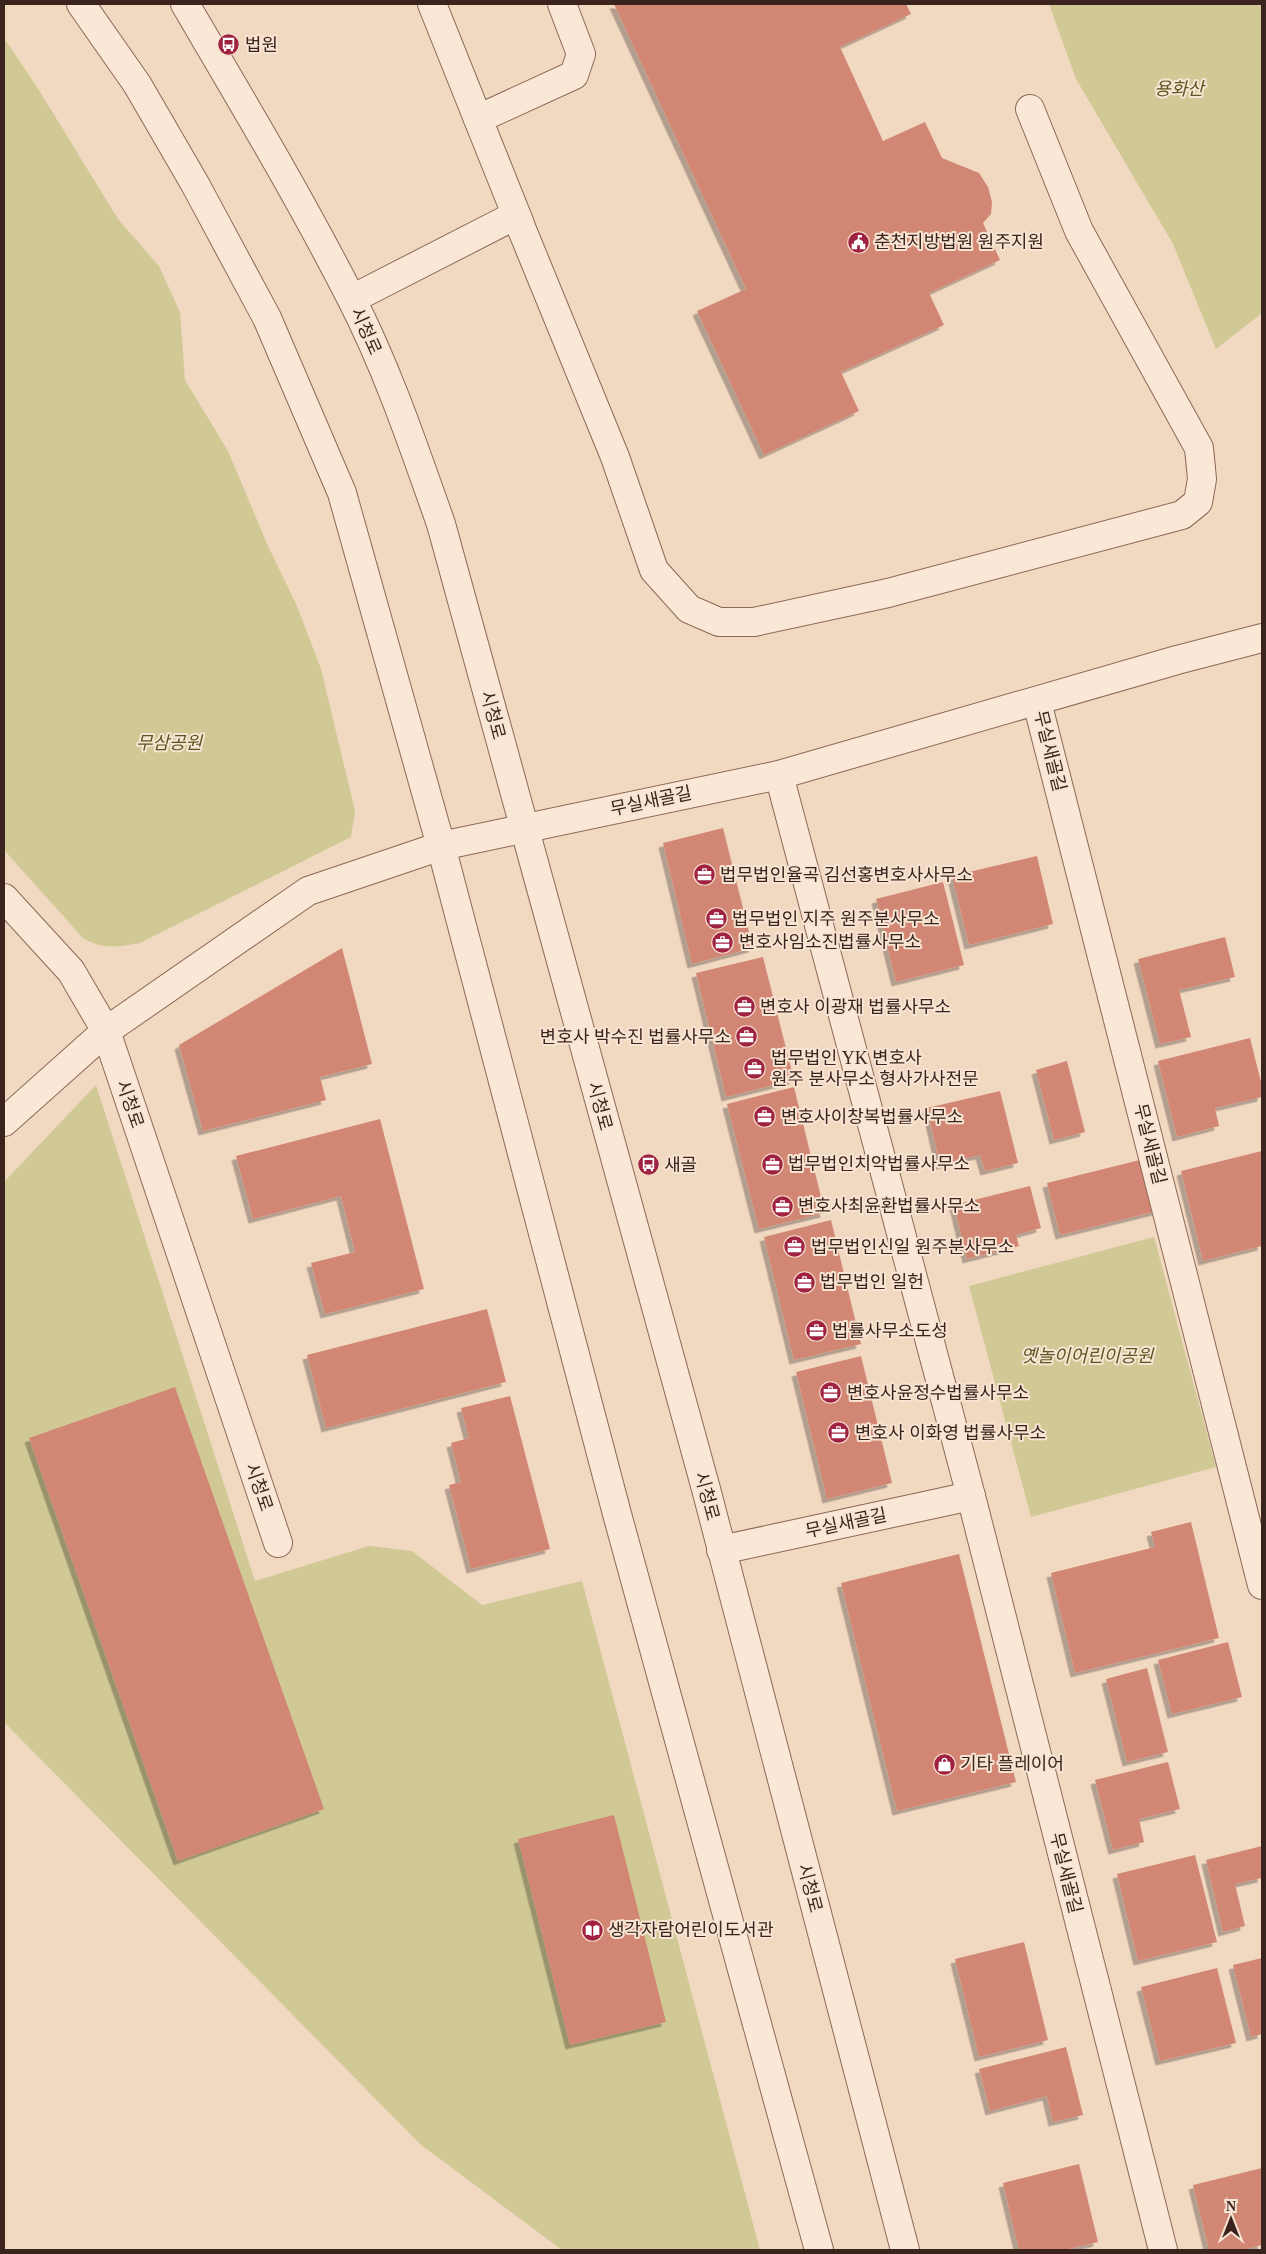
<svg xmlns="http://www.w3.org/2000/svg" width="1266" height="2254" viewBox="0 0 1266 2254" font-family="'Times New Roman','Noto Sans KR',serif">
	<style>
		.green { fill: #d0c995 }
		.building { fill: #d28775; filter: url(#shadow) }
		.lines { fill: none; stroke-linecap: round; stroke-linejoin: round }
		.minor-casing { stroke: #8c6857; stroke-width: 30 }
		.minor { stroke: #fbe7d5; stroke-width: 28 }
		.labels { text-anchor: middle; stroke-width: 4; stroke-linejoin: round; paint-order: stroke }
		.poi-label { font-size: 18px; fill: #3b241d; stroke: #f8e4d2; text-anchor: start }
		.park-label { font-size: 18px; font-style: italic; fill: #575822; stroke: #f8e4d2 }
		.street-label { font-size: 18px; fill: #3b241d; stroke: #f8e4d2 }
	</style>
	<defs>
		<filter id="shadow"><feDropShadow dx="-4.5" dy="4.5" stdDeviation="0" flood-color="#0004"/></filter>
	</defs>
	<rect width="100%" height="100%" fill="#f1d8c1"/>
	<g class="green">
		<path d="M1049 4H1262V313L1216 349 1173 244 1076 79Z"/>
		<path d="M4 38 37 87 118 219 159 266 180 312 185 380 228 451 268 546 297 606 321 669 355 811 351 837 140 943C117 947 104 950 83 938L4 850Z"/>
		<path d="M96 1085 255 1581 369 1546 412 1551 482 1605 582 1581 760 2250H562L420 2144 4 1722V1182Z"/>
		<path d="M1154 1237 1216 1467 1031 1517 969 1286Z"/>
	</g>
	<g class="building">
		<path d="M614 4H906L911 14 840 47 883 141 925 122 942 158 979 173 988 187 992 202 991 214 983 223 1000 260 929 293 944 325 841 372 859 411 764 455 697 311 746 289Z"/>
		<path d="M723 828 753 948 692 964 663 843Z"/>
		<path d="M1037 856 1053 924 969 945 952 876Z"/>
		<path d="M943 882 964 965 896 982 876 899Z"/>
		<path d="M1225 937 1235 977 1179 990 1191 1037 1160 1044 1138 959Z"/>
		<path d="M342 948 372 1064 320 1077 326 1100 203 1131 179 1045Z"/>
		<path d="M763 957 794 1080 726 1097 696 973Z"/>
		<path d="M1250 1038 1262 1086V1097L1215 1108 1219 1126 1177 1137 1158 1061Z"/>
		<path d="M1067 1061 1085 1132 1054 1140 1036 1070Z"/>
		<path d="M794 1087 825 1213 759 1229 727 1104Z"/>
		<path d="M1000 1091 1018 1163 985 1171 980 1155 940 1165 927 1108Z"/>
		<path d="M380 1119 424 1289 325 1314 311 1263 355 1252 341 1196 253 1219 236 1156Z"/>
		<path d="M1262 1151V1246L1203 1261 1181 1171Z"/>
		<path d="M1144 1159 1157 1211 1060 1235 1047 1183Z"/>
		<path d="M1030 1186 1041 1228 1016 1235 1019 1246 967 1259 954 1205Z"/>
		<path d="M831 1220 861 1344 794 1360 764 1237Z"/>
		<path d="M487 1309 506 1382 326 1428 307 1355Z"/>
		<path d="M861 1356 892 1483 827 1499 796 1372Z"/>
		<path d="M175 1387 324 1809 178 1861 29 1438Z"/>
		<path d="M510 1396 550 1549 471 1569 449 1485 461 1482 451 1443 469 1438 461 1408Z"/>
		<path d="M1191 1522 1219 1638 1075 1673 1051 1573 1155 1547 1151 1532Z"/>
		<path d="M959 1554 1016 1782 897 1811 841 1583Z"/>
		<path d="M1228 1642 1242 1697 1172 1714 1158 1660Z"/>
		<path d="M1147 1668 1168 1752 1127 1762 1106 1679Z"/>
		<path d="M1168 1762 1180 1809 1139 1819 1144 1842 1113 1850 1095 1780Z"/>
		<path d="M614 1815 666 2022 570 2045 518 1839Z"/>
		<path d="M1262 1846V1878L1235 1884 1245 1926 1223 1932 1206 1860Z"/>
		<path d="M1195 1855 1217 1942 1138 1961 1117 1874Z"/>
		<path d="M1024 1942 1048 2040 979 2057 955 1959Z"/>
		<path d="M1262 1958V2034L1251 2037 1233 1965Z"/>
		<path d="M1217 1968 1236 2043 1160 2061 1141 1987Z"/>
		<path d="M1066 2047 1083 2115 1053 2122 1047 2096 990 2111 979 2069Z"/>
		<path d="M1079 2164 1098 2242 1064 2250H1019L1003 2183Z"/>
		<path d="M1262 2168V2245L1242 2250H1209L1193 2185Z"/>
	</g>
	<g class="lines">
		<defs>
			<g id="minor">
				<path d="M81 4 137 84 195 184 267 318 342 493 441 846 617 1514 819 2250"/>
				<path d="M185 4C242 101 300 198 351 298 388 370 414 448 441 524L706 1489 905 2250"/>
				<path d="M432 4 520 224"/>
				<path d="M478 119 574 75 581 54 562 4"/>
				<path d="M352 299 516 215 615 457 654 570 689 609 719 622H754L888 593 1182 515 1198 502 1202 479 1199 448 1079 231 1030 109"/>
				<path d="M1037 702 1262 1585"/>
				<path d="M779 775 971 1496 1163 2250"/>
				<path d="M4 898 71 971 106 1031 278 1543"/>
				<path d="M4 1122 106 1031 308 891 441 846 779 775 1177 660 1262 638"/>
				<path d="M721 1550 971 1496"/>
			</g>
		</defs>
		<use href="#minor" class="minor-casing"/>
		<use href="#minor" class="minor"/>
	</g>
	<defs>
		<symbol id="bus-disc" viewBox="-11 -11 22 22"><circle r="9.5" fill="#9f2340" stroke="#f8e4d2"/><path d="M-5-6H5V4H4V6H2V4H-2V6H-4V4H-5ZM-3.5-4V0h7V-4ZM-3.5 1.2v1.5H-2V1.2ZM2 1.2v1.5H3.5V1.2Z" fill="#fff"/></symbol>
		<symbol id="civic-disc" viewBox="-11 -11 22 22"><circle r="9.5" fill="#9f2340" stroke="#f8e4d2"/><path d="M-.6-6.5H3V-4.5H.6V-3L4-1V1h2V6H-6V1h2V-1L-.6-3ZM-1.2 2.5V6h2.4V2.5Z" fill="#fff"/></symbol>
		<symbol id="office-disc" viewBox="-11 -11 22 22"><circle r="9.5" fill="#9f2340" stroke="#f8e4d2"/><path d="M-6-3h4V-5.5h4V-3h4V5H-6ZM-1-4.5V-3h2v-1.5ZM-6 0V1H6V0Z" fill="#fff"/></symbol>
		<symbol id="shop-disc" viewBox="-11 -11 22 22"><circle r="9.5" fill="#9f2340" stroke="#f8e4d2"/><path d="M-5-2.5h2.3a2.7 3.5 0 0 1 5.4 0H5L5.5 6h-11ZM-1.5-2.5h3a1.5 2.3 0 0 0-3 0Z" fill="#fff"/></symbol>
		<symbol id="library-disc" viewBox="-11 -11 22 22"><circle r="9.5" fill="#9f2340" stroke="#f8e4d2"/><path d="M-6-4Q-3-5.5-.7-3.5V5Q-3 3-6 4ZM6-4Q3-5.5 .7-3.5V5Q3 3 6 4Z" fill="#fff"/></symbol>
	</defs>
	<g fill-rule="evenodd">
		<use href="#bus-disc" x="216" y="32" width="25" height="25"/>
		<use href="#civic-disc" x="846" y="230" width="25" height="25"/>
		<use href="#office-disc" x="692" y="862" width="25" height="25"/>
		<use href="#office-disc" x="704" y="906" width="25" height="25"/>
		<use href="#office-disc" x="710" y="930" width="25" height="25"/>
		<use href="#office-disc" x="732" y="994" width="25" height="25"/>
		<use href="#office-disc" x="734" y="1024" width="25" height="25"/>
		<use href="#office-disc" x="742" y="1056" width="25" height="25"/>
		<use href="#office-disc" x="752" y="1104" width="25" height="25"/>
		<use href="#office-disc" x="760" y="1152" width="25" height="25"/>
		<use href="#bus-disc" x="636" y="1152" width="25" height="25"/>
		<use href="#office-disc" x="770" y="1194" width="25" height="25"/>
		<use href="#office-disc" x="782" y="1234" width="25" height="25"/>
		<use href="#office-disc" x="792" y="1270" width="25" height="25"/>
		<use href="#office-disc" x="804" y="1318" width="25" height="25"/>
		<use href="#office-disc" x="818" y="1380" width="25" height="25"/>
		<use href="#office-disc" x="826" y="1420" width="25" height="25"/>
		<use href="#shop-disc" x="932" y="1752" width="25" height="25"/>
		<use href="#library-disc" x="580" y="1918" width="25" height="25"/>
	</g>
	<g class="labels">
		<g class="poi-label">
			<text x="245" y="51">법원</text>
			<text x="874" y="248">춘천지방법원 원주지원</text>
			<text x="720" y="881">법무법인율곡 김선홍변호사사무소</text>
			<text x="732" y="925">법무법인 지주 원주분사무소</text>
			<text x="739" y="948">변호사임소진법률사무소</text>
			<text x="760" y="1013">변호사 이광재 법률사무소</text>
			<text x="731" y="1043" text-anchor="end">변호사 박수진 법률사무소</text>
			<text x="771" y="1064">법무법인 YK 변호사<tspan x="771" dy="21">원주 분사무소 형사가사전문</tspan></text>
			<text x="781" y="1123">변호사이창복법률사무소</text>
			<text x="788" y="1170">법무법인치악법률사무소</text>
			<text x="664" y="1171">새골</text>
			<text x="798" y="1212">변호사최윤환법률사무소</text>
			<text x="811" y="1253">법무법인신일 원주분사무소</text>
			<text x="820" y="1288">법무법인 일헌</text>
			<text x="832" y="1337">법률사무소도성</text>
			<text x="847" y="1399">변호사윤정수법률사무소</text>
			<text x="855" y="1439">변호사 이화영 법률사무소</text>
			<text x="960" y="1770">기타 플레이어</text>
			<text x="608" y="1936">생각자람어린이도서관</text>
		</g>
		<g class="park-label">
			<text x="1179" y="95">용화산</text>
			<text x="169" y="749">무삼공원</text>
			<text x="1087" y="1362">옛놀이어린이공원</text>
		</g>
		<g class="street-label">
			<text transform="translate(366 331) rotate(66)" y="6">시청로</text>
			<text transform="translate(493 715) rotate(75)" y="6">시청로</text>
			<text transform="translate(1050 751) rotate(76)" y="6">무실새골길</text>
			<text transform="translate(651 801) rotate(-12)" y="6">무실새골길</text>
			<text transform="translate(130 1104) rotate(71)" y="6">시청로</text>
			<text transform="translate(600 1106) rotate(75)" y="6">시청로</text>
			<text transform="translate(1150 1144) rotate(76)" y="6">무실새골길</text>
			<text transform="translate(259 1487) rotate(71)" y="6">시청로</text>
			<text transform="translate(707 1496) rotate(75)" y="6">시청로</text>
			<text transform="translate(846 1523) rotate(-12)" y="6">무실새골길</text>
			<text transform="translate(1066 1873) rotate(76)" y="6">무실새골길</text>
			<text transform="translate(810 1888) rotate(75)" y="6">시청로</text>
		</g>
	</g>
	<rect width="1266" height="2254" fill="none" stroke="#3b241d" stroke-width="10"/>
	<g transform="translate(1231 2219)" stroke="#f8e4d2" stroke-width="4" paint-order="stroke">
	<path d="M0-4L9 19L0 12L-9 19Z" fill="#3b241d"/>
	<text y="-8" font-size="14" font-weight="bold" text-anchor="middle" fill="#3b241d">N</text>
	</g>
</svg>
